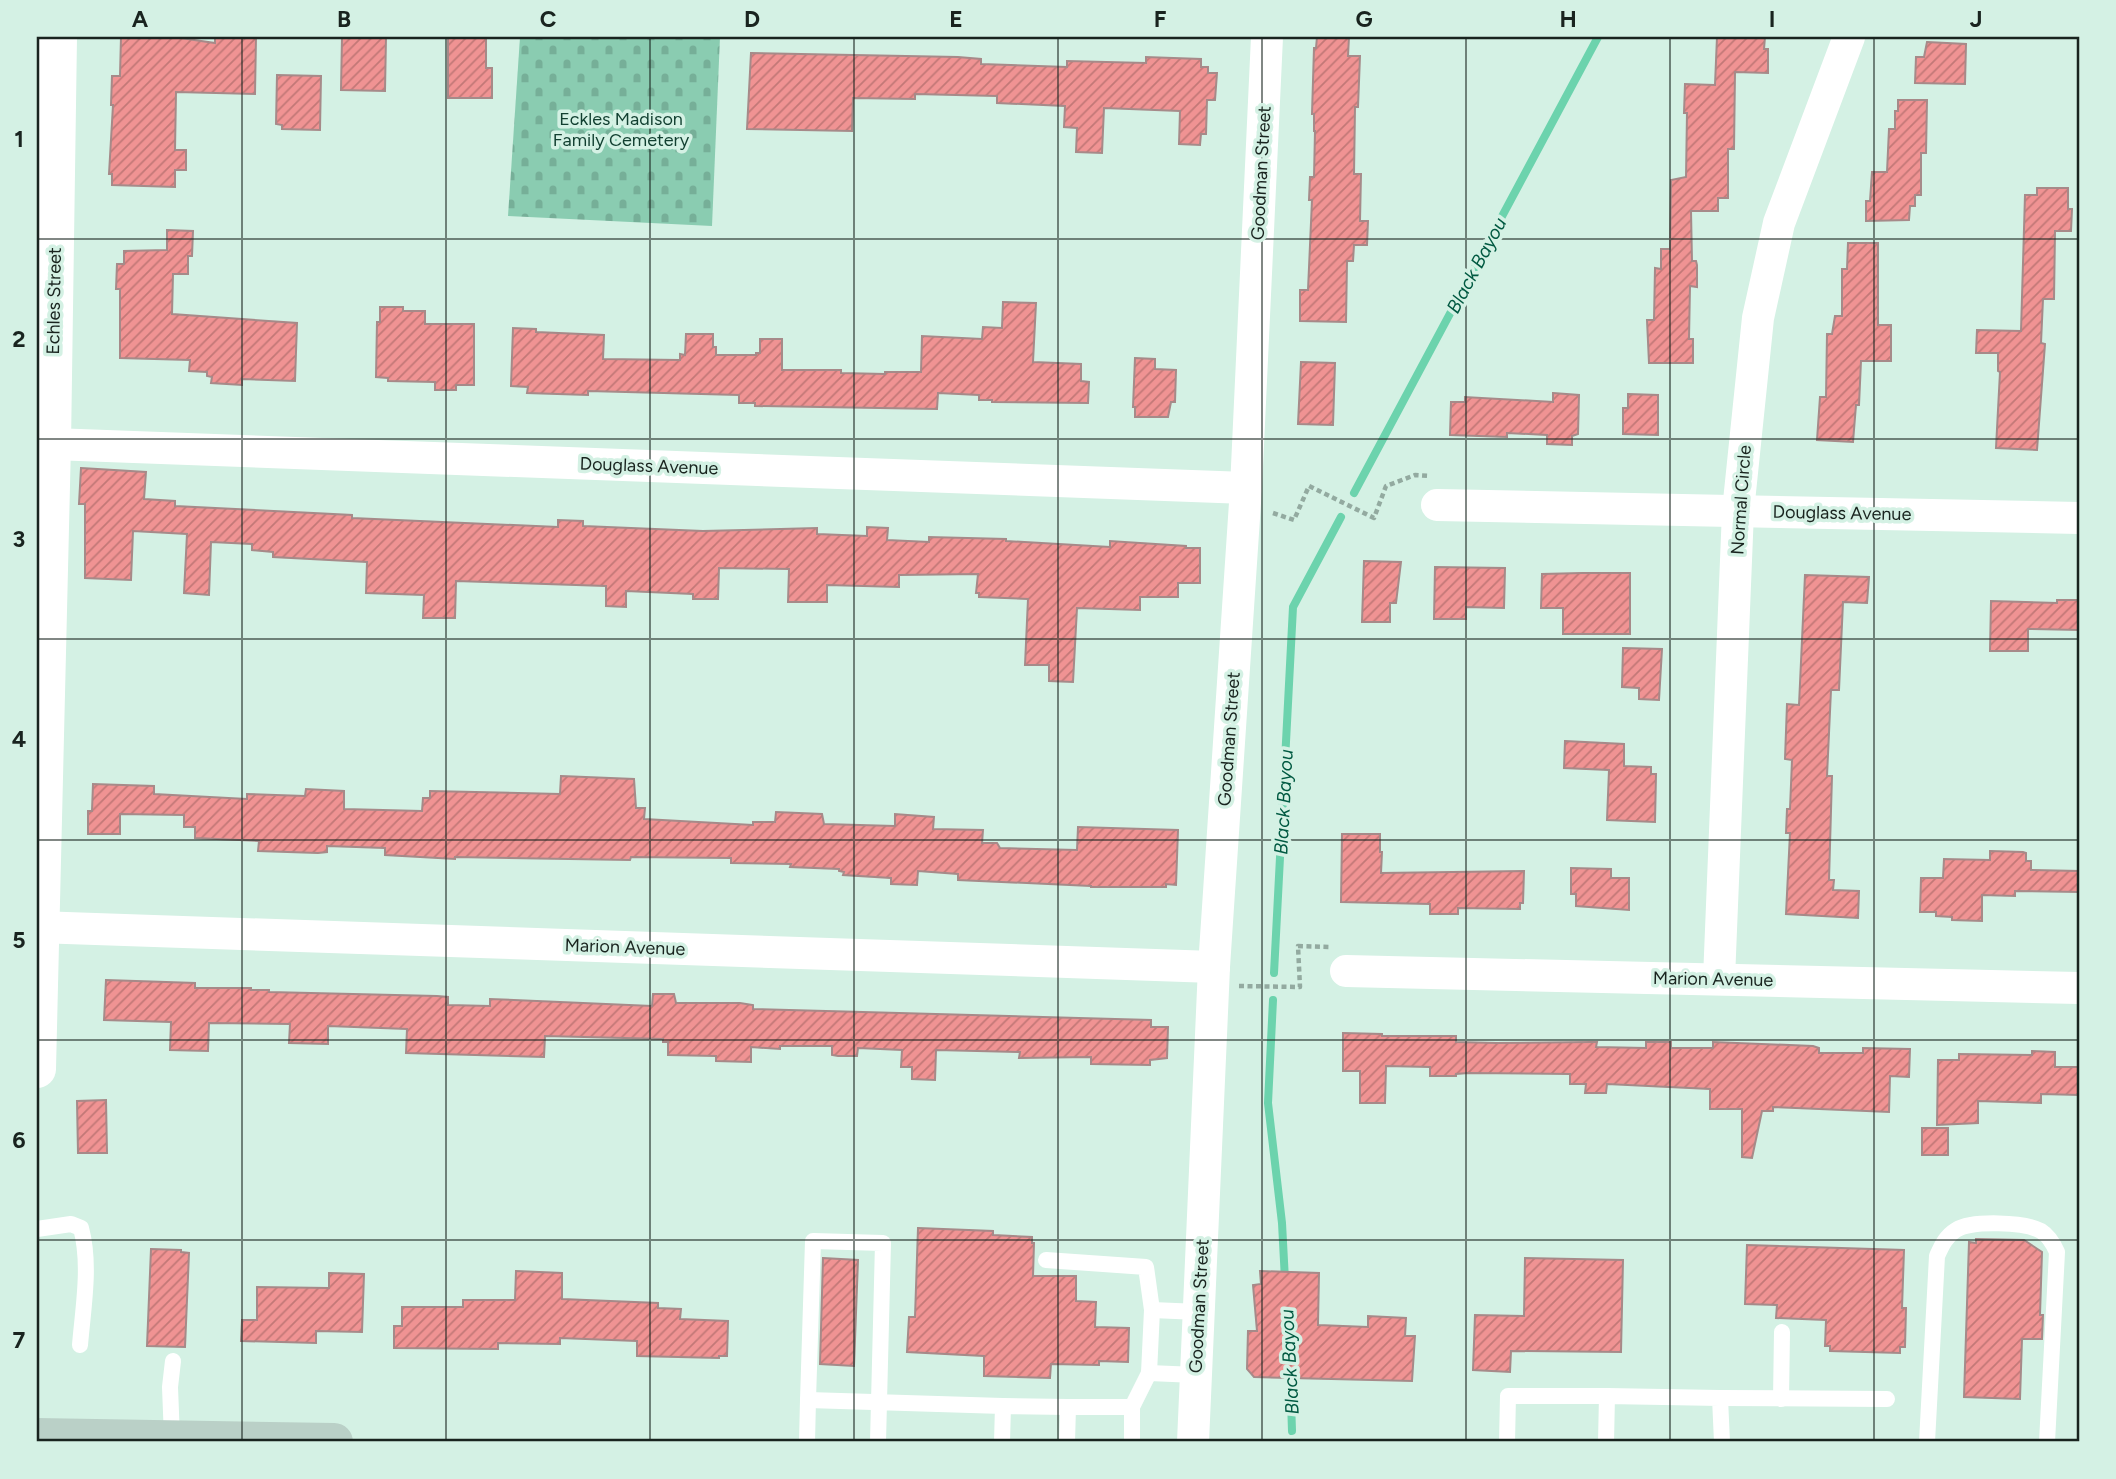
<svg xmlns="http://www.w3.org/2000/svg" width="2116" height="1479" viewBox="0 0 2116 1479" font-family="Figtree,sans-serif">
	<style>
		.cemetery { fill: url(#cemetery-stones) }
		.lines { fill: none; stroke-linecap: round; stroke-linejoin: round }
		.stream { stroke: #6cd3ad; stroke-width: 8 }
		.building { fill: url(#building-hatch); stroke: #a68a89; stroke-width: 2 }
		.path { stroke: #93aaa0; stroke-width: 4.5; stroke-dasharray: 5 3.5; stroke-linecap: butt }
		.service { stroke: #fff; stroke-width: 16 }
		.minor { stroke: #fff; stroke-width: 32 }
		.tertiary { stroke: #fff; stroke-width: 38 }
		.secondary { stroke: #bad0c7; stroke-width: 38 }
		.grid { fill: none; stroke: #19241f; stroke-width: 2; stroke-opacity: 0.55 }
		.labels { text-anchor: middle; stroke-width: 7; stroke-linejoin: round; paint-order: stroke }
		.park-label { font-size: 18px; fill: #113f30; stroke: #d4f1e4 }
		.street-label { font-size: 18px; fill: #19241f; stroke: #d4f1e4 }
		.water-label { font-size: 19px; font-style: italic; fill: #005941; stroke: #d4f1e4 }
		.neatline { fill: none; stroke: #19241f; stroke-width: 2.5 }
		.grid-label { font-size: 23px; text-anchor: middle; font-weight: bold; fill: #19241f }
	</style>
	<defs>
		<pattern id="cemetery-stones" width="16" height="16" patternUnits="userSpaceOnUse" patternTransform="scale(1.75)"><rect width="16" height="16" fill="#8accb1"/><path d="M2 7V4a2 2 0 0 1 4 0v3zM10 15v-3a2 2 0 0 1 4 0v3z" fill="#76af98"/></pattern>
		<pattern id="building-hatch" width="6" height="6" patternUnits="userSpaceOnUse" patternTransform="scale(1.75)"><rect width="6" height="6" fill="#f09393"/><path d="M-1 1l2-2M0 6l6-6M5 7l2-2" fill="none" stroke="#c27877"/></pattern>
	</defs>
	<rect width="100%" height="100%" fill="#d4f1e4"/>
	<path class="cemetery" d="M520 37H720L712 226 508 216Z"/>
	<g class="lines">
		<g class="stream">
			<path d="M1354 493 1598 37"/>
			<path d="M1274 973 1293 607 1341 517"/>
			<path d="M1273 1000 1268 1103 1282 1223 1285 1280"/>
			<path d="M1290 1370 1292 1431"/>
		</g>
	</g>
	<g class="building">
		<path d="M121 37H174L215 43V37H256L255 94 176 92 175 150H186V170H175V187L112 185V174H109L113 105H111L112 76H120Z"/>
		<path d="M342 37H386L385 91 341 90Z"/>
		<path d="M486 37V68H492V98H448V38Z"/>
		<path d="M1317 37H1349L1348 56H1360L1358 107H1355L1354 174H1361L1360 221H1368L1367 245H1354L1353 261H1347L1346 322 1300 321V290H1308L1312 200H1309L1310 177H1314L1315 131H1314V114H1312L1314 48H1316Z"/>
		<path d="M1717 37H1765L1764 49H1768V73L1735 72 1734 149H1728V198H1718V211H1691L1692 261H1696L1697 265V287L1690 286 1689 339H1693V363H1649L1647 320H1654L1655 268 1661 269V249H1670L1671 180 1686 177 1687 113H1684L1685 84 1715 85Z"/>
		<path d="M1927 42 1966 44 1965 84 1915 83 1916 57H1924Z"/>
		<path d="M751 53 958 57 981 59V64L1067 67V61L1146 63V57L1201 59V67H1208V73H1217L1215 100H1207L1206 134H1201L1200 145 1179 144 1180 111 1104 108 1102 153 1076 152 1077 128 1064 127 1065 106 997 103V96L915 94V99L853 98 852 131 747 129Z"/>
		<path d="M277 75 321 76 320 130 282 129V125L276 124Z"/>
		<path d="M1898 100H1927L1926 153H1921V195H1915V206H1910L1909 220 1866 221V201H1870L1872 172H1887L1889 129H1895V111H1898Z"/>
		<path d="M2037 188H2068V209H2072L2071 231H2055L2054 299H2043L2041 343 2045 344 2037 450 1996 448 2000 372 1998 371V353H1976L1977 330 2021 331 2025 195H2037Z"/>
		<path d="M167 230 193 231 192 256H188V274H173L172 314 297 323 295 381 242 379V385L211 383 212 377 207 376V372L189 371 190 360 120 358V289H116L117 264H124V251L167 250Z"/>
		<path d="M1848 243H1878V325H1891V361H1861L1859 405H1856L1853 442 1817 440 1820 397H1826L1827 334H1832L1835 316H1842V269H1847Z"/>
		<path d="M1003 302 1036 303 1033 362 1081 364V381L1089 382 1088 403 992 402V400H979V395L938 393 937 409 755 406V403H739V395L588 391V395L527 393 528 387 511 386 513 328 536 329V332L604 335 603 359 680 360V354L685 355 686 334H713V347H716V355H756V353H760V339H782V370H841V373L885 374V372H921L922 336 982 339 983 327 1002 328Z"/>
		<path d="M380 307H403V311H425V324H474V385H456V390H435V382L388 381V378L376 377 377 322H380Z"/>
		<path d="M1135 358 1155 359V369L1176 370 1175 402H1171L1168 417H1135V407H1133Z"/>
		<path d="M1301 362 1335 363 1333 425 1298 424Z"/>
		<path d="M1553 393 1579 395 1578 434 1572 436V445L1547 444V435L1507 433V437L1450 435 1451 402H1465V397L1553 402Z"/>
		<path d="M1628 394 1658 395V435L1623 434V408H1628Z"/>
		<path d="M81 468 146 472 144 499 175 501V506L352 515V518L558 527V520L583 521V526L703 531 817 528V534L867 536V527L888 528 887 540 929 542V537L1006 539V541L1110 547V541L1186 546V548H1200V583H1178V597H1140V610L1077 608 1073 682 1049 681V665H1025L1028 599 979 597V593H976L978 574 899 575V587L827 585V602H788L789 569 719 568 718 599H693V594L626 591V607L606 606V586L456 581 455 618H423L424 595 366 593 367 562 273 557V552L252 550V544L211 542 209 595 184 593 187 534 133 531 131 580 85 578V504H79Z"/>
		<path d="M1364 561 1401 562 1396 603H1390V622H1362Z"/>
		<path d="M1435 567 1505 568 1504 608 1466 607V619H1434Z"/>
		<path d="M1582 573H1630V634H1563V608H1541L1542 574Z"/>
		<path d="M1805 575 1869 577 1867 603 1843 602 1839 690H1831L1827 776H1832L1829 880H1834L1833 890 1859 891 1858 918 1786 914 1790 833H1786L1787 809H1790L1792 760 1785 759 1787 704 1799 705Z"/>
		<path d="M2057 600H2079V630L2028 629V651H1990L1991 601 2057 603Z"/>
		<path d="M1623 648 1662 649 1659 700 1639 699V688L1622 687Z"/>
		<path d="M1565 741 1624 744V766L1651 767V774H1656L1655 822 1607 820 1609 770 1564 768Z"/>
		<path d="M561 776 634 779 636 808H645L644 819 753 825V822H775L776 812 822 814 824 824 895 826V814L934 817 933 829 983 830 982 843H997L1000 848 1077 850 1078 827 1178 830 1176 885 1166 884V887H1091V886L958 880V874L918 871 917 885 891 884V878L843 875 844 872 839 871V869L790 867 791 864 731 863V858L631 857 630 860 455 857V859L385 855V848L327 846V852L318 853 258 851 259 841 195 838V827H184V815L120 814V834H88V811H92L93 784 154 786V794L247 799V794L305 796 306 789 344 791V809L422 811 423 798H430V791L560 794Z"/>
		<path d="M1342 834H1380V852H1382L1381 873 1524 871 1523 903H1520V909L1458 908V914H1430V904L1341 902Z"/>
		<path d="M1990 851 2023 852 2026 853V861H2031V870L2079 871V892L2015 891V896L1982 895V921L1952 920V917L1936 916V912H1920L1921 878H1943L1944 859 1990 860Z"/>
		<path d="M1571 868 1611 869V878H1629V910L1576 906V894H1571Z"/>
		<path d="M106 980 195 983V988H251V990H269V992L437 996 448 997V1005L490 1006V999L652 1006 653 994H674L676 1003H740L753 1005V1009L1151 1020V1027H1168L1167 1058 1150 1060V1065L1091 1064V1057L1019 1058 1020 1052 936 1050 935 1080 912 1079V1067H901L902 1050 858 1048 857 1056H838L832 1055V1046H780V1049L751 1047V1062L716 1061V1056L668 1055V1042H663V1039L545 1036 544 1057 406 1053 407 1029 328 1026V1044L289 1043 290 1024 209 1023 208 1051 170 1050 171 1022 104 1020Z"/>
		<path d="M1343 1033 1382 1034V1036H1456V1042L1496 1043 1591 1042H1597L1596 1047 1646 1048V1042H1671V1048H1713V1042L1813 1046 1819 1048V1053H1863V1048L1910 1049 1909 1077 1890 1076 1889 1112 1773 1107V1111H1762L1752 1158 1742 1157V1109H1710V1089L1607 1084 1606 1093H1585L1586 1084H1570V1074L1468 1073 1456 1074V1076H1430V1067L1386 1066 1385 1103H1360V1071H1343Z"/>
		<path d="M2032 1051 2055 1052V1067H2079V1095L2041 1094V1103L1978 1101V1123L1937 1125 1938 1060H1959V1054L2032 1055Z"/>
		<path d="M106 1100 107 1153H78L77 1101Z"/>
		<rect x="1922" y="1128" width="26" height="27"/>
		<path d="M918 1228 993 1231V1235L1032 1237V1243H1034L1033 1276H1076V1301L1096 1302 1095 1327 1129 1328 1128 1362 1099 1361V1365L1051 1364 1050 1378 984 1376V1356L907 1352 909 1317H915Z"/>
		<path d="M1976 1239 2024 1240 2042 1252 2040 1315H2043L2042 1339H2022L2020 1399 1964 1397 1969 1242 1976 1243Z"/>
		<path d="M1747 1245 1904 1250 1902 1308H1906L1905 1347H1900V1353L1830 1351V1346H1825L1826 1320 1776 1318 1777 1305 1745 1304Z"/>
		<path d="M151 1249 181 1250V1252L189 1253 185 1347 147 1346Z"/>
		<path d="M823 1258 858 1260 854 1366 820 1364Z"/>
		<path d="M1525 1258 1623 1260 1621 1352 1511 1351 1510 1372 1473 1370 1475 1315 1524 1316Z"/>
		<path d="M516 1271 562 1273V1299L658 1303V1308L681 1309 680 1319 728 1321 727 1356H719V1358L637 1356V1341L560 1338V1344L498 1343V1349L394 1348V1326H402V1307H463V1300H515Z"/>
		<path d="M1260 1271 1319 1273 1318 1325 1368 1327V1316L1406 1318 1405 1336H1415L1412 1381 1254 1377 1247 1369 1248 1331H1257L1253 1285 1261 1284Z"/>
		<path d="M329 1273 364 1274 362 1332 316 1331V1343L241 1341 242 1320H257V1287L329 1288Z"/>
	</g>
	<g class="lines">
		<g class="path">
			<path d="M1273 513 1294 520 1309 486 1374 518 1386 486 1415 475 1430 476"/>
			<path d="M1239 986 1300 987 1298 946 1331 947"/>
		</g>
		<g class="service">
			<path d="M37 1229 71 1224 81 1228C91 1265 83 1308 80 1345"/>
			<path d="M1046 1260 1146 1267 1152 1310 1149 1373 1132 1407H1068L1067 1442"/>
			<path d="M1152 1310 1199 1312"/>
			<path d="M1149 1373 1196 1375"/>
			<path d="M1720 1398 1887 1399"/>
			<path d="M1781 1399 1782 1332"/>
			<path d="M1132 1407V1442"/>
			<path d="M172 1438 170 1387 173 1361"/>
			<path d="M807 1442 808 1400"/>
			<path d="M878 1442 883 1243 813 1241 808 1400 1003 1406"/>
			<path d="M1002 1442 1003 1406 1068 1407"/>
			<path d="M1507 1442 1508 1396H1607"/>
			<path d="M1606 1442 1607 1396 1720 1398 1722 1442"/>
			<path d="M1927 1442 1937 1256C1942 1245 1946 1236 1956 1230 1972 1220 2025 1222 2041 1231 2049 1236 2053 1243 2057 1252L2047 1442"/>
		</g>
		<g class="minor">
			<path d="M52 444 1246 488"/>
			<path d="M1437 505 2079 518"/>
			<path d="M37 927 1214 967"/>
			<path d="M1346 971 2079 988"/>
			<path d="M1719 979 1738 511 1758 318 1779 223 1849 37"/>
			<path d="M1193 1442 1214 967 1246 488 1267 37"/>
		</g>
		<path class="tertiary" d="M37 1069 52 444 58 37"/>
		<path class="secondary" d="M37 1437 334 1442"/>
	</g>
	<path class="grid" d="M242 37V1442M446 37V1442M650 37V1442M854 37V1442M1058 37V1442M1262 37V1442M1466 37V1442M1670 37V1442M1874 37V1442M37 239H2079M37 439H2079M37 639H2079M37 840H2079M37 1040H2079M37 1240H2079"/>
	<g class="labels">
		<g class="park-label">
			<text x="621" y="125">Eckles Madison<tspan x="621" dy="21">Family Cemetery</tspan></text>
		</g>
		<g class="street-label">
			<text transform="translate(1261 173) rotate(-87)" y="6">Goodman Street</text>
			<text transform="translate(54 301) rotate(-89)" y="6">Echles Street</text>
			<text transform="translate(649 466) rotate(2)" y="6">Douglass Avenue</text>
			<text transform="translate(1741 500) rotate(-86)" y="6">Normal Circle</text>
			<text transform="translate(1842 513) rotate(1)" y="6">Douglass Avenue</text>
			<text transform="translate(1229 739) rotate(-86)" y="6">Goodman Street</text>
			<text transform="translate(625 947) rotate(2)" y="6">Marion Avenue</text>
			<text transform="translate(1713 979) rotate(1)" y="6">Marion Avenue</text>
			<text transform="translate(1199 1306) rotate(-87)" y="6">Goodman Street</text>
		</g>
		<g class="water-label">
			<text transform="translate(1476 265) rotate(-62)" y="7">Black Bayou</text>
			<text transform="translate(1283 802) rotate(-87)" y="7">Black Bayou</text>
			<text transform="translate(1289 1362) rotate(-93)" y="7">Black Bayou</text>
		</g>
	</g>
	<rect width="2116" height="1479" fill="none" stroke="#d4f1e4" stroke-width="77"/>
	<rect x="38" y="38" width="2040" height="1402" class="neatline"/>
	<g class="grid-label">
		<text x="140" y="27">A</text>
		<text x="344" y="27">B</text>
		<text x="548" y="27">C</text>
		<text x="752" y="27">D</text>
		<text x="956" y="27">E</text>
		<text x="1160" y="27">F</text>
		<text x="1364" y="27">G</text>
		<text x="1568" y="27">H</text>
		<text x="1772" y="27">I</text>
		<text x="1976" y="27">J</text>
		<text x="19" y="147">1</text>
		<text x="19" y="347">2</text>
		<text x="19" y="547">3</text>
		<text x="19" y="747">4</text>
		<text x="19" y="948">5</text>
		<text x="19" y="1148">6</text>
		<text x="19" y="1348">7</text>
	</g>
</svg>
